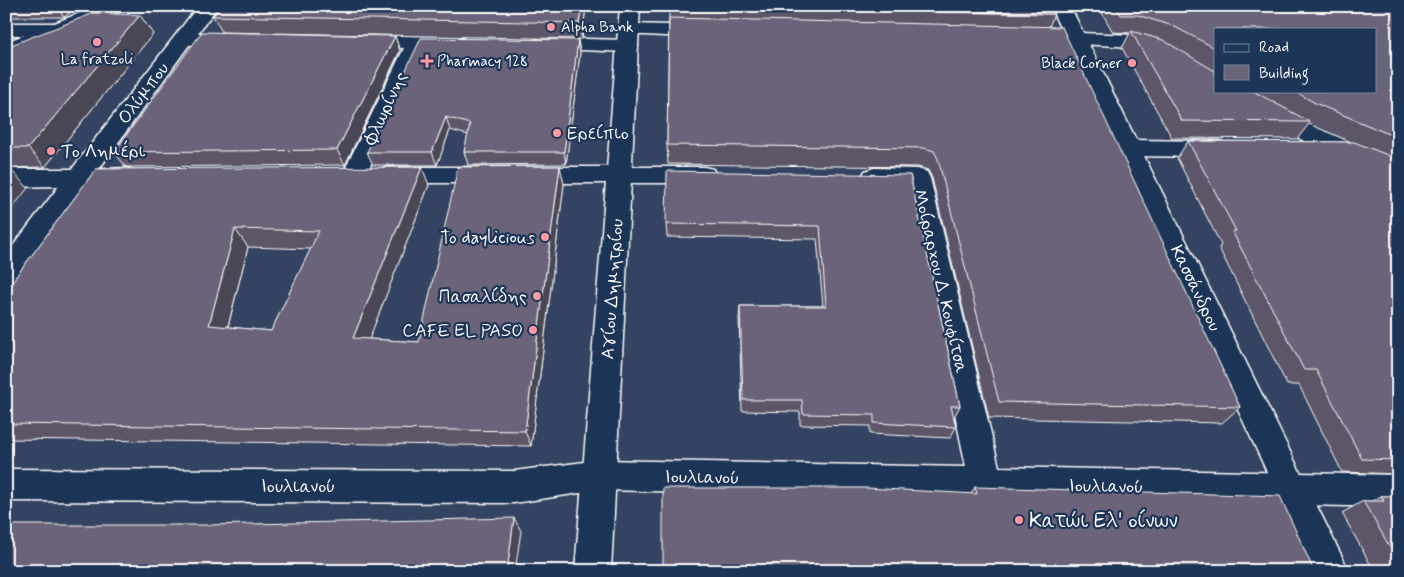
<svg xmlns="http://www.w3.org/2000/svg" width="1404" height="577" viewBox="0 0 1404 577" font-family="Mynerve,sans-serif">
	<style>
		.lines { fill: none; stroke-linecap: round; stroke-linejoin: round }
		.minor-casing { stroke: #fff; stroke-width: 3 }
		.major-casing { stroke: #fff; stroke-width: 3 }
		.minor { fill: #1d3557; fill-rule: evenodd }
		.major { fill: #1d3557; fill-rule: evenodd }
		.wall { fill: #5b5668; stroke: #fff; fill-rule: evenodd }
		.shaded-wall { fill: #4a4655; stroke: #fff }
		.building { fill: #6a6479; stroke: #fff; fill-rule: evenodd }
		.poi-dot { fill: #ff9aa2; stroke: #1d3557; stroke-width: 2 }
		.labels { text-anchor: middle; stroke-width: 4.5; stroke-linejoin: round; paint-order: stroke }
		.far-poi-label { font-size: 15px; fill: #fff; stroke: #1d3557; text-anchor: start }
		.street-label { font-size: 18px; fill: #fff; stroke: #1d3557 }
		.poi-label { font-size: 18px; fill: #fff; stroke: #1d3557; text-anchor: end }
		.near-poi-label { font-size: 21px; fill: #fff; stroke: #1d3557; text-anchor: start }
	</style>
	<rect width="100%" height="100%" fill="#344361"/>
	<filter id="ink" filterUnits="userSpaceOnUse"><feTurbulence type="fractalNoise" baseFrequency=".02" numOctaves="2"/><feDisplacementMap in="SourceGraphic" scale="10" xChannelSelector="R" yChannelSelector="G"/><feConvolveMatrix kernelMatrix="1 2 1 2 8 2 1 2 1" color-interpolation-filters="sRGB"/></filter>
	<g filter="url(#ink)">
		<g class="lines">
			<defs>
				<g id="minor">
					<path d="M198 6H218L198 33 241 35 244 39 241 43 189 45 99 169 127 168 136 171 139 177 136 183 127 186H86L16 282 6 285V255L59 186 6 187V169H72Z"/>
					<path d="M6 23H58L65 25 68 29 65 33 58 35H6Z"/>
					<path d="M629 24 707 26 714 28 717 32 714 36 707 38 622 34 619 30 622 26Z"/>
					<path d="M1050 32 1137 35 1178 51 1215 73V89L1207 87 1164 59 1134 47 1043 42 1040 38 1043 34Z"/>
					<path d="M360 35 457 37 464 39 467 43 464 47 424 49 366 175 363 181 354 183 345 181 342 175 404 48 353 45 350 41 353 37Z"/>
					<path d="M542 38 628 40 635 42 638 46 635 50 628 52 535 48 532 44 535 40Z"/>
					<path d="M1270 107 1398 163V181L1306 142 1262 119 1259 114 1262 109Z"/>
					<path d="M1128 140 1219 141 1227 143 1231 149 1227 155 1219 157 1128 156 1120 154 1116 148 1120 142Z"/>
					<path d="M387 167H704L713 169 716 175 713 181 704 183H387L378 181 375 175 378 169Z"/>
					<path d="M874 168 918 169 927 172 930 178 999 467 1398 475V507L600 490 514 503 6 501V469L514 471 600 460 966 467 908 186H874L865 183 862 177 865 171Z"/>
				</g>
				<g id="major">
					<path d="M98 6H126L123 10 6 55V42Z"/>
					<path d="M620 6H640L611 571H575Z"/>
					<path d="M1050 6H1070L1349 571H1313Z"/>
				</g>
			</defs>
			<use href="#minor" class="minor-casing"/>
			<use href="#major" class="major-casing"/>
			<use href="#minor" class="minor"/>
			<use href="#major" class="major"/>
		</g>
		<g class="wall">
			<path d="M6 6H79L64 17H6Z"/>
			<path d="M221 6H586L582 39 222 32 213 16Z"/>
			<path d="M669 6 1054 14 1049 27 1240 407 1222 423 989 418 932 178 928 170 918 167 668 164 667 145Z"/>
			<path d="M1098 6H1398V474L1342 472 1299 385H1287L1219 248 1221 245 1177 158 1188 141 1351 142 1309 124 1297 139 1172 138 1122 48 1130 33 1113 32ZM1215 29 1375 91H1215Z"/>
			<path d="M153 34 45 167 6 168V47Z"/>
			<path d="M395 36 400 51 345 165 126 167 114 152Z"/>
			<path d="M578 40 580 53 566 164 468 165 464 152 468 135 450 130 437 165H373L367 152Z"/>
			<path d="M96 169 429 185 369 339 419 342 564 184 531 446 6 439V290ZM248 247 311 249 271 331 228 327Z"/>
			<path d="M910 175 960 406 954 417 956 427 950 438 870 434V426L800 425V412L742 411 739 318 740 306H823L817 239 667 237 666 224Z"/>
			<path d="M975 487 1314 571 971 494Z"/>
			<path d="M1381 496H1398V571H1374L1342 513 1363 501H1372Z"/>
		</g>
		<g class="shaded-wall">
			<path d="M56 6H79L64 17Z"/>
			<path d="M582 6H586L582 39 579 23Z"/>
			<path d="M140 15 153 34 45 167 28 148Z"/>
			<path d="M395 36 400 51 345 165 337 150Z"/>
			<path d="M578 40 580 53 566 164 564 152Z"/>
			<path d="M446 117 450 130 437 165 432 152Z"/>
			<path d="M560 166 564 184 531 446 525 431Z"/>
			<path d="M422 167 429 185 363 355 353 338Z"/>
			<path d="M10 169 28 188 6 216V173Z"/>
			<path d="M235 229 248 247 224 342 209 325Z"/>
			<path d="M514 518 521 531 515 571H507Z"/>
		</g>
		<g class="building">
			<path d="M221 6H582L579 23 213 16Z"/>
			<path d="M669 6H1050L1054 14 669 7Z"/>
			<path d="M1116 6H1398V138L1317 104 1294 91H1375V29H1215V48L1173 26 1137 15H1121Z"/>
			<path d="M94 13 140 15 28 148H6V47Z"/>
			<path d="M669 18 1062 27 1240 407 999 402 938 159 934 151 924 148 667 145Z"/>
			<path d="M1131 31 1163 40 1215 71V91H1253L1310 122 1182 121Z"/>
			<path d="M202 32 395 36 337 150 114 152Z"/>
			<path d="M421 38 578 40 564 152H464L470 124 446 117 432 152H367Z"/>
			<path d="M1188 141 1354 142 1398 159V460L1362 459 1316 370H1304L1232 231H1236Z"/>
			<path d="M560 166 525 431 6 424V290L96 169 422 167 353 338 419 342 458 167ZM235 229 319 231 271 331 209 325Z"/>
			<path d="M667 171 910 175 960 406H951L956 427 874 423V415L803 414 802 400H743L740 306H826L820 226 666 224Z"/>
			<path d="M975 487 1280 496 1314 571H663V488H866L977 494Z"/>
			<path d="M1381 496H1398V561L1363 501H1384Z"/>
			<path d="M514 518 507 571H6V525H207Z"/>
		</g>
	</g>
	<g class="poi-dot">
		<circle cx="551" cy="27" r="5"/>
		<circle cx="97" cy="42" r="5"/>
		<path d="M424.5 53.5h5v5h5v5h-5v5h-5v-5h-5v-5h5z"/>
		<circle cx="1132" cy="63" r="5"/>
		<circle cx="557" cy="133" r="5"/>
		<circle cx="51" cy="151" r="5"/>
		<circle cx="545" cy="237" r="5"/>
		<circle cx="537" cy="296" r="5"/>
		<circle cx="533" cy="330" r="5"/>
		<circle cx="1019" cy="520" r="5"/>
	</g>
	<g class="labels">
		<g class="far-poi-label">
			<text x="561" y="32">Alpha Bank</text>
			<text x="97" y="64" text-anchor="middle">La fratzoli</text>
			<text x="437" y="66">Pharmacy 128</text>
			<text x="1122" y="68" text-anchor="end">Black Corner</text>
		</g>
		<g class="street-label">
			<text transform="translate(143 93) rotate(-53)" y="6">Ολύμπου</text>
			<text transform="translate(385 108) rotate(-65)" y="6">Φλωρίνης</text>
			<text transform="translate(941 281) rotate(77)" y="6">Μοίραρχου Δ. Κουφίτσα</text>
			<text transform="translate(1196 288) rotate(64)" y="6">Κασσάνδρου</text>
			<text transform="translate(612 289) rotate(-86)" y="6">Αγίου Δημητρίου</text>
			<text transform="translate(702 477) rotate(1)" y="6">Ιουλιανού</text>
			<text x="298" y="492">Ιουλιανού</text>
			<text transform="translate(1106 486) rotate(1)" y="6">Ιουλιανού</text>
		</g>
		<g class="poi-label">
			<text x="567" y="139" text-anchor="start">Ερείπιο</text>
			<text x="61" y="157" text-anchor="start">Το Λημέρι</text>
			<text x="535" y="243">To daylicious</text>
			<text x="527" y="302">Πασαλίδης</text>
			<text x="523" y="336">CAFE EL PASO</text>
		</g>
		<g class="near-poi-label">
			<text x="1029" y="527">Κατώι Ελ' οίνων</text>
		</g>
	</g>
	<rect width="1404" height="577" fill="none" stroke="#1d3557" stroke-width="25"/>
	<rect x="12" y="12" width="1379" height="552" fill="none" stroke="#fff" stroke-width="2" filter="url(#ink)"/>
	<rect x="1214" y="28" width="162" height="65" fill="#1d3557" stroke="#77869a"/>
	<rect x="1224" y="44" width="25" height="8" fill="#1d3557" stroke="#77869a"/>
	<text x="1259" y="52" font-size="15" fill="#ffffff">Road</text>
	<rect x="1224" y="65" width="25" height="15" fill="#6a6479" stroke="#77869a"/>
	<text x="1259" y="78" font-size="15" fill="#ffffff">Building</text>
</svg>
